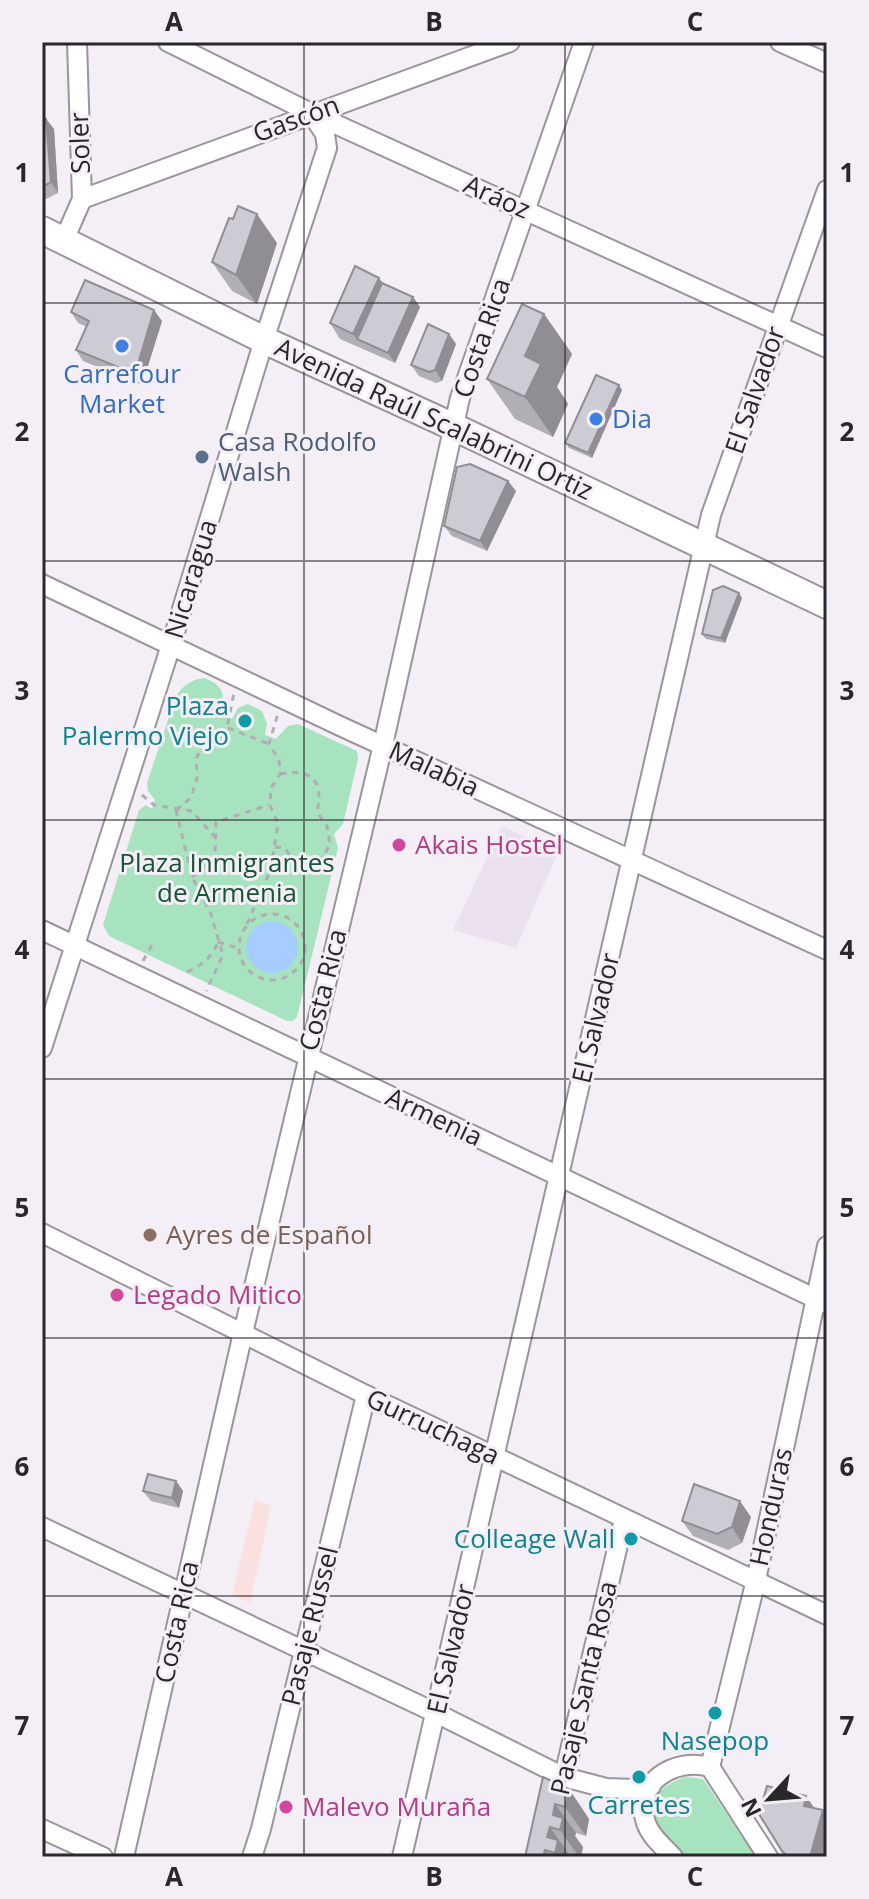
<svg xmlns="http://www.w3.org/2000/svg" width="869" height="1899" viewBox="0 0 869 1899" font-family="'Open Sans',sans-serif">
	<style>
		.built { fill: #ebe0ed }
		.education { fill: #fbe0e0 }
		.green { fill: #a7e3bf }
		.water { fill: #a7cdff }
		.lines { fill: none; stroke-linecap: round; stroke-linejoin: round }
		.street-casing { stroke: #9a959b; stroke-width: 22 }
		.secondary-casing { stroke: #9a959b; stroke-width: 30 }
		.path { stroke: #b1adb3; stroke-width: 3; stroke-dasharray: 6 6; stroke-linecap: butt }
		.street { stroke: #fff; stroke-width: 18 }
		.secondary { stroke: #fff; stroke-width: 26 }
		.wall { fill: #b0afb5 }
		.shaded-wall { fill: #908e94 }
		.building { fill: #cdcbd3; stroke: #908e94; stroke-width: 2 }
		.grid { fill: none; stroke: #29272a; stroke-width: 2; stroke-opacity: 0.55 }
		.shop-dot { fill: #3f7fe0; stroke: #f4eff6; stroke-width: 3 }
		.service-dot { fill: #5c6f8a; stroke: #f4eff6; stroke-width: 3 }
		.culture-dot { fill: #0f9aa8; stroke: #f4eff6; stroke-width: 3 }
		.hotel-dot { fill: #d1479c; stroke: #f4eff6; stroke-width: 3 }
		.education-dot { fill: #8d6e63; stroke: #f4eff6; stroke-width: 3 }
		.labels { text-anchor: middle; stroke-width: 6; stroke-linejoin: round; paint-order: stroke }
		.street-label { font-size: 26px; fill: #29272a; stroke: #f4eff6 }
		.shop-label { font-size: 26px; fill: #366cbe; stroke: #f4eff6 }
		.service-label { font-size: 26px; fill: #4e5e75; stroke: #f4eff6; text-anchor: start }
		.culture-label { font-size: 26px; fill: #0d838f; stroke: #f4eff6; text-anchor: end }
		.hotel-label { font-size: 26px; fill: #b23c85; stroke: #f4eff6; text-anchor: start }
		.park-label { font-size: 26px; fill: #185336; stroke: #f4eff6 }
		.education-label { font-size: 26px; fill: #785e54; stroke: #f4eff6; text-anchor: start }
		.neatline { fill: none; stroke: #29272a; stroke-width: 3 }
		.grid-label { font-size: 26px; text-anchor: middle; font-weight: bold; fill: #29272a }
	</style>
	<rect width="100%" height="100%" fill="#f4eff6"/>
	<path class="built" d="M502 826 558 852 516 948 453 930Z"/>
	<path class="education" d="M255 1500 271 1506 250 1603 232 1595Z"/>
	<g class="green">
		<path d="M204 678C224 685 225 695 222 714L232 719 238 708 248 704 262 711 267 724 265 735 276 739 288 726 298 724 357 751 358 759 343 824 334 834 338 848 297 1017 293 1021H287L109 936 103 925 139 810 146 805 152 809 155 800 148 791 147 783 176 696C184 685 190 680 204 678Z"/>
		<path d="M686 1777 703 1779 756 1857H685C678 1843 661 1837 655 1823 644 1798 665 1783 686 1777Z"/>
	</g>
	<circle class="water" cx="272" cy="947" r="26"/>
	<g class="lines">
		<defs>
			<g id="street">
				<path d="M168 42 311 113 827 348"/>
				<path d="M780 42 827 63"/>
				<path d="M82 199 510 42"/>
				<path d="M64 240 82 199 77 42"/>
				<path d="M42 584 340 726 827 950"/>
				<path d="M42 930 827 1304"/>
				<path d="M42 1048 171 645 264 340 327 148 325 134 311 113"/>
				<path d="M42 1233 366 1395 827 1615"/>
				<path d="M42 1527 436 1713 564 1777 606 1788 634 1789 651 1786"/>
				<path d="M710 1767 756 1580 827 1246"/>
				<path d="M561 1789 624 1519"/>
				<path d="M42 1829 103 1857"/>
				<path d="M124 1857 243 1333 383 745 460 398 584 42"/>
				<path d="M252 1857 261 1829 366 1395"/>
				<path d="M402 1857 711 515 827 190"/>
				<path d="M673 1857C663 1846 651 1837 646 1823 632 1783 674 1757 710 1767L768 1857"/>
			</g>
			<path id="secondary" d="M42 230 264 340 454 427 827 605"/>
		</defs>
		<use href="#street" class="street-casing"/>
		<use href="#secondary" class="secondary-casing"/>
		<g class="path">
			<path d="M228 728 269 744"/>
			<path d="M142 795 154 805 192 811 215 837"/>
			<path d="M176 810 192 877 210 911 223 955 206 991"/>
			<path d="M176 810 191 798 197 778 196 759 202 747 217 739 227 727 234 693"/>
			<path d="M275 847 285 848 290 856 307 863 323 857 330 844 327 826 317 812C324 781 312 768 280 774"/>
			<path d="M192 877 215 857 216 822 269 805"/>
			<circle cx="272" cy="947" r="33"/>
			<path d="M247 924 271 869 278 824 270 805 271 788 280 774 279 760 269 744 278 713"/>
			<path d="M218 942 238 948"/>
			<path d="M143 961 153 943"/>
			<path d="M187 972C203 965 211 958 218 942"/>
		</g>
		<use href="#street" class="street"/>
		<use href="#secondary" class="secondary"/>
	</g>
	<g class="wall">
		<path d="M42 117 46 119 54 129 58 193 46 199 42 197Z"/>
		<path d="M277 243 257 304 232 291 212 262Z"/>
		<path d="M379 278 382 283 413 297 420 307 395 363 340 339 330 323Z"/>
		<path d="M71 312 162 321 142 385 83 361 76 350 87 327 78 323Z"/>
		<path d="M544 314 572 354 557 387 568 404 553 437 515 419 487 379Z"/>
		<path d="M449 334 456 344 442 381 436 383 419 376 411 365Z"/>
		<path d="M622 390 592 458 569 448 565 443Z"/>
		<path d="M516 491 487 551 452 536 444 526Z"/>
		<path d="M742 598 725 643 706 639 702 634Z"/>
		<path d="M176 1481 183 1491 179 1508 151 1501 143 1491Z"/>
		<path d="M751 1517 742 1543 728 1550 693 1536 682 1521Z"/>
		<path d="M543 1777 569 1789 589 1819 586 1836 576 1833 575 1836 583 1847 581 1857H525Z"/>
	</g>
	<g class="shaded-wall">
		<path d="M46 119 54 129 58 193 51 182Z"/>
		<path d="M257 214 277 243 257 304 236 275Z"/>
		<path d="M379 278 390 293 357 339 353 334Z"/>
		<path d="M413 297 420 307 395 363 388 353Z"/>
		<path d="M154 310 162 321 142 385 135 374Z"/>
		<path d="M544 314 572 354 557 387 568 404 553 437 525 397V356Z"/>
		<path d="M449 334 456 344 442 381 435 370Z"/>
		<path d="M619 385 622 390 592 458 588 453Z"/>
		<path d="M508 481 516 491 487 551 480 541Z"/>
		<path d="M739 593 742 598 725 643 721 638Z"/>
		<path d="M176 1481 183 1491 179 1508 172 1498Z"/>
		<path d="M740 1501 751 1517 742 1543 732 1527Z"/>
		<path d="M569 1789 589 1819 586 1836 565 1807Z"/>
		<path d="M806 1796 817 1812 804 1806Z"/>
		<path d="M555 1804 576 1833 575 1836 583 1847 581 1857H579L560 1830 553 1815Z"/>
		<path d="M823 1810 827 1816V1850L825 1857H810Z"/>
		<path d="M550 1827 570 1856V1857H558L555 1853 547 1837Z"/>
		<path d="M545 1850 550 1857H543Z"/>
	</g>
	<g class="building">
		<path d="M42 117 46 119 51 182 42 187Z"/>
		<path d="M238 206 257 214 236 275 212 262 229 218 233 219Z"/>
		<path d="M355 266 379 278 353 334 330 323Z"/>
		<path d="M85 280 154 310 135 374 76 350 89 321 71 312Z"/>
		<path d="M382 283 413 297 388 353 357 339Z"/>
		<path d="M522 304 544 314 525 356 541 364 525 397 487 379Z"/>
		<path d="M428 324 449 334 435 370 429 372 411 365Z"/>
		<path d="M596 375 619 385 588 453 565 443Z"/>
		<path d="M470 464 508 481 480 541 444 526 457 467Z"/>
		<path d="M723 586 739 593 721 638 702 634 713 590Z"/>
		<path d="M148 1474 176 1481 172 1498 143 1491Z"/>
		<path d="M694 1484 740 1501 732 1527 717 1534 682 1521Z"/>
		<path d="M543 1777 569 1789 565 1807 555 1804 553 1815 563 1818 560 1830 550 1827 547 1837 558 1840 555 1853 545 1850 543 1857H525Z"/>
		<path d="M767 1786 806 1796 804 1806 823 1810 810 1857H788L782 1851 759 1814Z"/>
	</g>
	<path class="grid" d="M304 42V1857M565 42V1857M42 303H827M42 561H827M42 820H827M42 1079H827M42 1338H827M42 1596H827"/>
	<g class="shop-dot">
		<circle cx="122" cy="346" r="8"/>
		<circle cx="596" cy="419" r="8"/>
	</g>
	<circle class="service-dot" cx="202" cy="457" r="8"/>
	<g class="culture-dot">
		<circle cx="245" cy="721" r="8"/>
		<circle cx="631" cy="1539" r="8"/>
		<circle cx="715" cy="1713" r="8"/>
		<circle cx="639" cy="1777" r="8"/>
	</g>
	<g class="hotel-dot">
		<circle cx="399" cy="845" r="8"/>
		<circle cx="117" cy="1295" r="8"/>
		<circle cx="286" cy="1807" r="8"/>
	</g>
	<circle class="education-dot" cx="150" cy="1235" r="8"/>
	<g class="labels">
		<g class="street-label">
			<text transform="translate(296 119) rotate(-20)" y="9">Gascón</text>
			<text transform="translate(80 143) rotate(-92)" y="9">Soler</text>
			<text transform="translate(497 197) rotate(24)" y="9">Aráoz</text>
			<text transform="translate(482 338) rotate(-71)" y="9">Costa Rica</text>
			<text transform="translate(755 390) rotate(-71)" y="9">El Salvador</text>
			<text transform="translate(434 419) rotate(25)" y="9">Avenida Raúl Scalabrini Ortiz</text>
			<text transform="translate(191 579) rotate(-73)" y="9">Nicaragua</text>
			<text transform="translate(434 769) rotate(25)" y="9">Malabia</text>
			<text transform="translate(323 990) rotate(-76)" y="9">Costa Rica</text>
			<text transform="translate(596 1018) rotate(-77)" y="9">El Salvador</text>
			<text transform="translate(434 1117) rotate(25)" y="9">Armenia</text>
			<text transform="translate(433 1427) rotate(25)" y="9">Gurruchaga</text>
			<text transform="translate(771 1507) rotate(-78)" y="9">Honduras</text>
			<text transform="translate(177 1622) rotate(-78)" y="9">Costa Rica</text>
			<text transform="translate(310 1626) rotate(-76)" y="9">Pasaje Russel</text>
			<text transform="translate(451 1649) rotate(-77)" y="9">El Salvador</text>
			<text transform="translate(584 1688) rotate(-77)" y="9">Pasaje Santa Rosa</text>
		</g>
		<g class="shop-label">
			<text x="122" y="383">Carrefour<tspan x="122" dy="30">Market</tspan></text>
			<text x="612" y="428" text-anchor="start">Dia</text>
		</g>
		<g class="service-label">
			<text x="218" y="451">Casa Rodolfo<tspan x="218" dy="30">Walsh</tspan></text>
		</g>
		<g class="culture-label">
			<text x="229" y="715">Plaza<tspan x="229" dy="30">Palermo Viejo</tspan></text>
			<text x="615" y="1548">Colleage Wall</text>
			<text x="715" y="1750" text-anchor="middle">Nasepop</text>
			<text x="639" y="1814" text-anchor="middle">Carretes</text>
		</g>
		<g class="hotel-label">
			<text x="415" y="854">Akais Hostel</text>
			<text x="133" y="1304">Legado Mitico</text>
			<text x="302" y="1816">Malevo Muraña</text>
		</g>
		<g class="park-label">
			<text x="227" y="872">Plaza Inmigrantes<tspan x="227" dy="30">de Armenia</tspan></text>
		</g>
		<g class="education-label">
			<text x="166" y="1244">Ayres de Español</text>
		</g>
	</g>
	<rect width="869" height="1899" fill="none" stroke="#f4eff6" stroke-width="88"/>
	<g transform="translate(769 1799) rotate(244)" stroke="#f4eff6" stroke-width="6" paint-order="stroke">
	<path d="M0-6L14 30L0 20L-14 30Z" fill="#29272a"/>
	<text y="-12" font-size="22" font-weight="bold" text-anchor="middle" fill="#29272a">N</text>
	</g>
	<rect x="44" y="44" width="781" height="1811" class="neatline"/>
	<g class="grid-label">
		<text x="174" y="31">A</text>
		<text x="434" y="31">B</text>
		<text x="695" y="31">C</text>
		<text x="22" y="182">1</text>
		<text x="847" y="182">1</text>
		<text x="22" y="441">2</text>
		<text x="847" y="441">2</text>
		<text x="22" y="700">3</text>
		<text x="847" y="700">3</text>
		<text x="22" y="959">4</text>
		<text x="847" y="959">4</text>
		<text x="22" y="1217">5</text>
		<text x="847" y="1217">5</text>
		<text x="22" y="1476">6</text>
		<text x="847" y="1476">6</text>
		<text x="22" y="1735">7</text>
		<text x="847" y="1735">7</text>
		<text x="174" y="1886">A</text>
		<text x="434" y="1886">B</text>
		<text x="695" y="1886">C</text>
	</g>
</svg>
